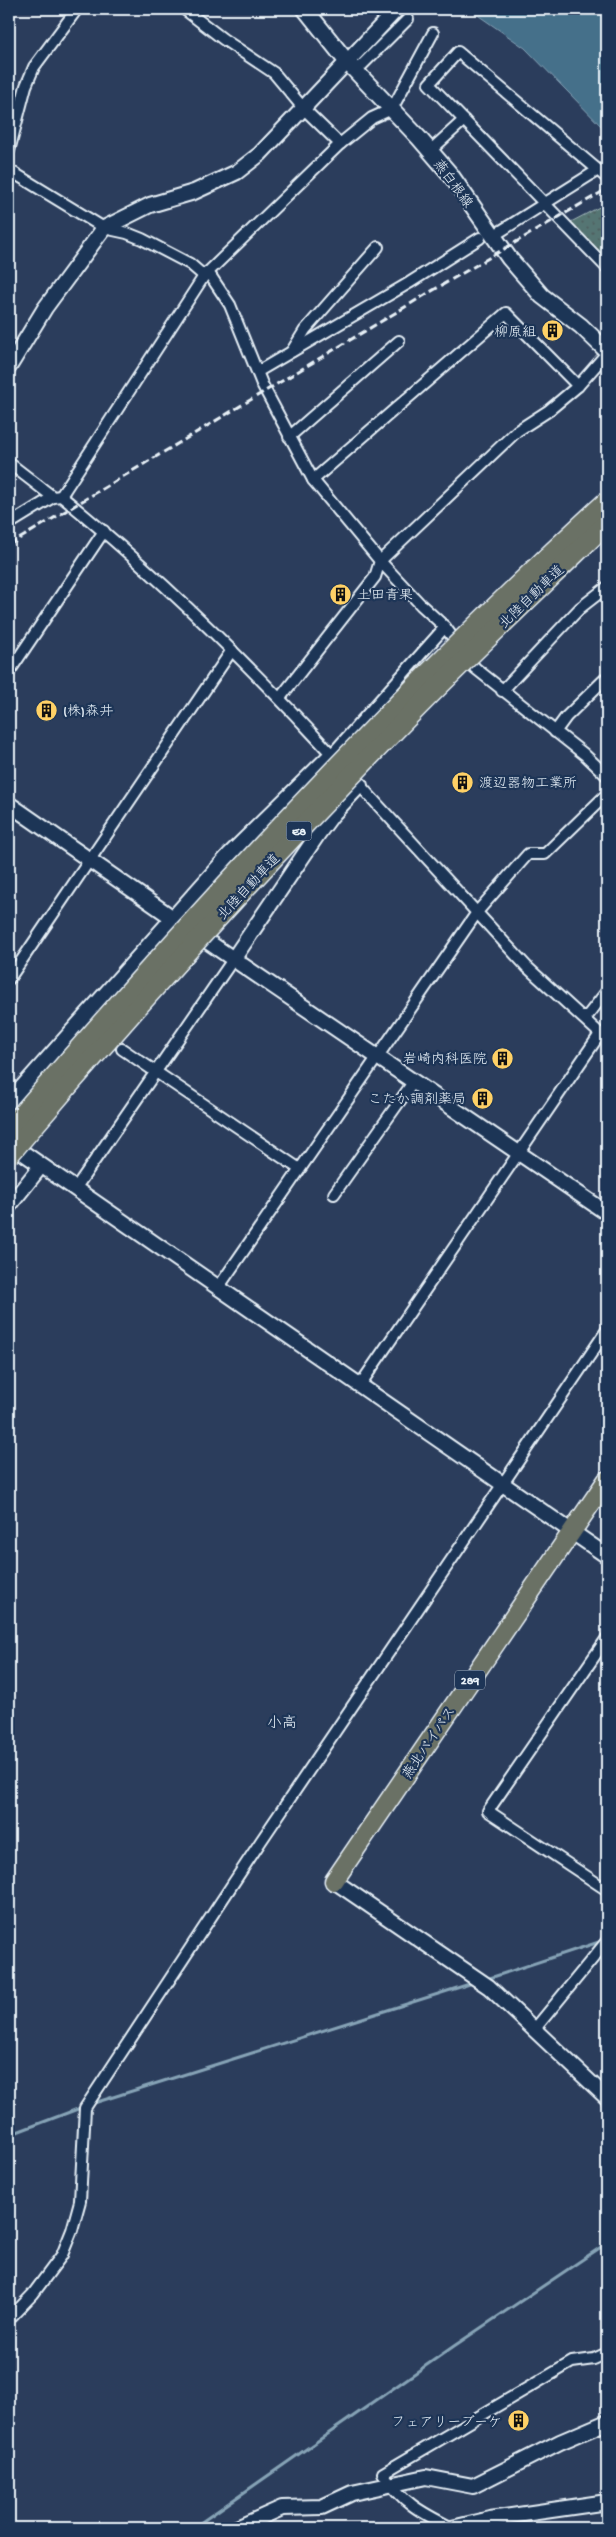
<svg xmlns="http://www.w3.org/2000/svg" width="616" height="2537" viewBox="0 0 616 2537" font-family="'Gochi Hand','Klee One',sans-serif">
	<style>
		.park { fill: url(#park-dots); stroke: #9eb3b6 }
		.water { fill: #446f8a; stroke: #86a3b6 }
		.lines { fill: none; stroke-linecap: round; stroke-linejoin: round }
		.stream { stroke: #86a3b6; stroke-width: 3 }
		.minor-casing { stroke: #e8f1f8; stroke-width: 14 }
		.tertiary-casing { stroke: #e8f1f8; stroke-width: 18 }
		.secondary-casing { stroke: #e8f1f8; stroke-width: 19 }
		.trunk-casing { stroke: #e8f1f8; stroke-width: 21 }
		.minor { stroke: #1d3557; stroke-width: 10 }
		.tertiary { stroke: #1d3557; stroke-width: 14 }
		.secondary { stroke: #1d3557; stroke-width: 15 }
		.trunk { stroke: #6b7165; stroke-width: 18 }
		.rail { stroke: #e8f1f8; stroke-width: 3; stroke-dasharray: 8 4; stroke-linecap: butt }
		.motorway-bridge-casing { stroke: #e8f1f8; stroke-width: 22; stroke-linecap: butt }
		.motorway-bridge { stroke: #6b7165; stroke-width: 19 }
		.labels { text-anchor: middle; stroke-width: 4.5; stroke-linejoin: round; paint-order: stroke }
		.shield { fill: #1d3557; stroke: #abb9c8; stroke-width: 1 }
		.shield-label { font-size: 12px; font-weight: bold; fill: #e8f1f8 }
		.street-label { font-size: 14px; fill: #e8f1f8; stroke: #1d3557 }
		.poi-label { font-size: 14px; fill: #e8f1f8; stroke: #1d3557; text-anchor: end }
		.neighbourhood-label { font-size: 15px; fill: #e8f1f8; stroke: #1d3557 }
	</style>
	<defs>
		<pattern id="park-dots" width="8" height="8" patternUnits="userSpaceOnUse" patternTransform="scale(1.25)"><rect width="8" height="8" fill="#557573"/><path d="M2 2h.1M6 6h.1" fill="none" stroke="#4e5e5e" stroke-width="1.8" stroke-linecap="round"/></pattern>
	</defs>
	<rect width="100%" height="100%" fill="#2b3d5c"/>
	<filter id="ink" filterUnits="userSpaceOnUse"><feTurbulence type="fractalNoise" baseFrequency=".02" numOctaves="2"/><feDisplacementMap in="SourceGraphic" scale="10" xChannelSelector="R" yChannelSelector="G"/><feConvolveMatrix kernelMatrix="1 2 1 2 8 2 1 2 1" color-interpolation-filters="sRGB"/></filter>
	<g filter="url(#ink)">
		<path class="park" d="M607 203V258L605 260 569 223Z"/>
		<path class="water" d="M469 9H607V132L525 48Z"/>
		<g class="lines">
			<g class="stream">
				<path d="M487 1979 602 1941"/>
				<path d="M91 2104 476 1982"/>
				<path d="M9 2135 83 2107"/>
				<path d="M193 2528 454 2346 607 2243"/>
			</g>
			<defs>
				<g id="minor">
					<path d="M184 9 223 39 274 73 304 109 340 144"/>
					<path d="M357 70 408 19"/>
					<path d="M9 151 26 86 34 67 77 9"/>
					<path d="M430 151 464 120"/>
					<path d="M9 170 104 228 127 233 142 239 190 264 204 276"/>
					<path d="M598 170 607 178"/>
					<path d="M493 236 598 170 458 52 429 84 607 268"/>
					<path d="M208 272 230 305 262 384 313 480 380 561 421 605 445 627 475 668 584 754 607 776"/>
					<path d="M292 351 305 330 378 247"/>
					<path d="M257 372 409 283 480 238"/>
					<path d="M289 437 399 341"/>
					<path d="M9 463 53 497 61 496C159 576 250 665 335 758"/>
					<path d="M313 480 506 313 578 386"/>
					<path d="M61 496 204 276 340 144 372 118 392 109 433 33"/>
					<path d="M9 524 53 497"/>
					<path d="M9 672 104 531"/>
					<path d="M502 691 580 608 607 587"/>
					<path d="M280 698 375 577 380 561 517 431 548 411 578 386 607 353"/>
					<path d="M555 732 566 717 607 677"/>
					<path d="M332 754 445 627"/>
					<path d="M355 780 527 967 607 1040"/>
					<path d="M9 979 232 650"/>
					<path d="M585 1019 607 991"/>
					<path d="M122 1049 298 1168"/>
					<path d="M75 1189 234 958"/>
					<path d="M334 1194 414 1081"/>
					<path d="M218 1288 478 911 528 854H545L607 794"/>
					<path d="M360 1385 600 1034"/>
					<path d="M607 1638 488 1811 607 1890"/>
					<path d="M534 2030 607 1941"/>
					<path d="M9 2319 33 2294 62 2255 72 2230 80 2201 85 2108 261 1841 607 1330"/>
					<path d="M452 2528C422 2513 401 2502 383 2473L572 2362 594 2359 607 2353"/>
				</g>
				<g id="tertiary">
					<path d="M9 367 45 308 104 228 150 205 194 192 237 172 260 154 397 9"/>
					<path d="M9 804 173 918 607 1213"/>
					<path d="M234 958 318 834 332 815 360 785"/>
					<path d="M9 1102 230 854 332 754"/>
					<path d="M9 1143 607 1556"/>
					<path d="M9 1206 41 1166"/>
					<path d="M334 1881 489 1987 607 2098"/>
					<path d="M237 2528 282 2508 322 2507 352 2493 426 2477 473 2486 560 2442 607 2422"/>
					<path d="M452 2528 490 2519 607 2502"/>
				</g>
				<path id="secondary" d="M305 9 348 63 419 138 450 174 509 258 542 296 581 326 607 351"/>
				<path id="trunk" d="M334 1881 607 1480"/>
			</defs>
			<use href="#minor" class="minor-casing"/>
			<use href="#tertiary" class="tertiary-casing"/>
			<use href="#secondary" class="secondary-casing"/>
			<use href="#trunk" class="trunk-casing"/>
			<use href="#minor" class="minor"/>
			<use href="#tertiary" class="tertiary"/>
			<use href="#secondary" class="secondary"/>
			<use href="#trunk" class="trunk"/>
			<path class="rail" d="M9 545 425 295 607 189"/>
			<defs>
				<g id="motorway-bridge">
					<path d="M9 1129C197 910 394 697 607 501"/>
					<path d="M9 1155C137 1004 271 857 410 715 474 650 541 587 607 523"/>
				</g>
			</defs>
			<use href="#motorway-bridge" class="motorway-bridge-casing"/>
			<use href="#motorway-bridge" class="motorway-bridge"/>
		</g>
	</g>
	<defs>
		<symbol id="building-disc" viewBox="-11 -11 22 22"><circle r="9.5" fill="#ffd166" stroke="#1d3557"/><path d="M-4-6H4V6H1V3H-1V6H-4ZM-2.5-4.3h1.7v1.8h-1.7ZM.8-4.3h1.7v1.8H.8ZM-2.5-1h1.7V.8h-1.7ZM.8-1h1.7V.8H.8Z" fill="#111"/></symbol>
	</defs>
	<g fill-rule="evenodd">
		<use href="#building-disc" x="540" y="318" width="25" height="25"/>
		<use href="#building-disc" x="328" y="582" width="25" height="25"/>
		<use href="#building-disc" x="34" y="698" width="25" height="25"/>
		<use href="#building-disc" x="450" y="770" width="25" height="25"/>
		<use href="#building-disc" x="490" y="1046" width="25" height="25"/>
		<use href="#building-disc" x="470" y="1086" width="25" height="25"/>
		<use href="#building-disc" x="506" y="2408" width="25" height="25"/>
	</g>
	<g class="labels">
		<g class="shield">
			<rect x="286.5" y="821.5" width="25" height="19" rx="4"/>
			<rect x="455" y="1670.5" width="30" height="19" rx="4"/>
		</g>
		<g class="shield-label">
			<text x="299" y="835">E8</text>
			<text x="470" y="1684">289</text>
		</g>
		<g class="street-label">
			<text transform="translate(454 183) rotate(54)" y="5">燕白根線</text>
			<text transform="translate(531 596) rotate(-44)" y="5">北陸自動車道</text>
			<text transform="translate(248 886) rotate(-47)" y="5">北陸自動車道</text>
			<text transform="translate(428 1742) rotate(-56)" y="5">燕北バイパス</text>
		</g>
		<g class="poi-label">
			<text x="536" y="336">柳原組</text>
			<text x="357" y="599" text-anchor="start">土田青果</text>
			<text x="63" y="715" text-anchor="start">(株)森井</text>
			<text x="479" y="787" text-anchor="start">渡辺器物工業所</text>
			<text x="487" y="1063">岩崎内科医院</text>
			<text x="466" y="1103">こたか調剤薬局</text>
			<text x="502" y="2426">フェアリーブーケ</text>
		</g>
		<g class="neighbourhood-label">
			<text x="282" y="1727">小高</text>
		</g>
	</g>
	<rect width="616" height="2537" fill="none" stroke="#1d3557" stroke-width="30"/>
	<rect x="15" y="15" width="586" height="2507" fill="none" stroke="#e8f1f8" stroke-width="2" filter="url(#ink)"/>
</svg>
